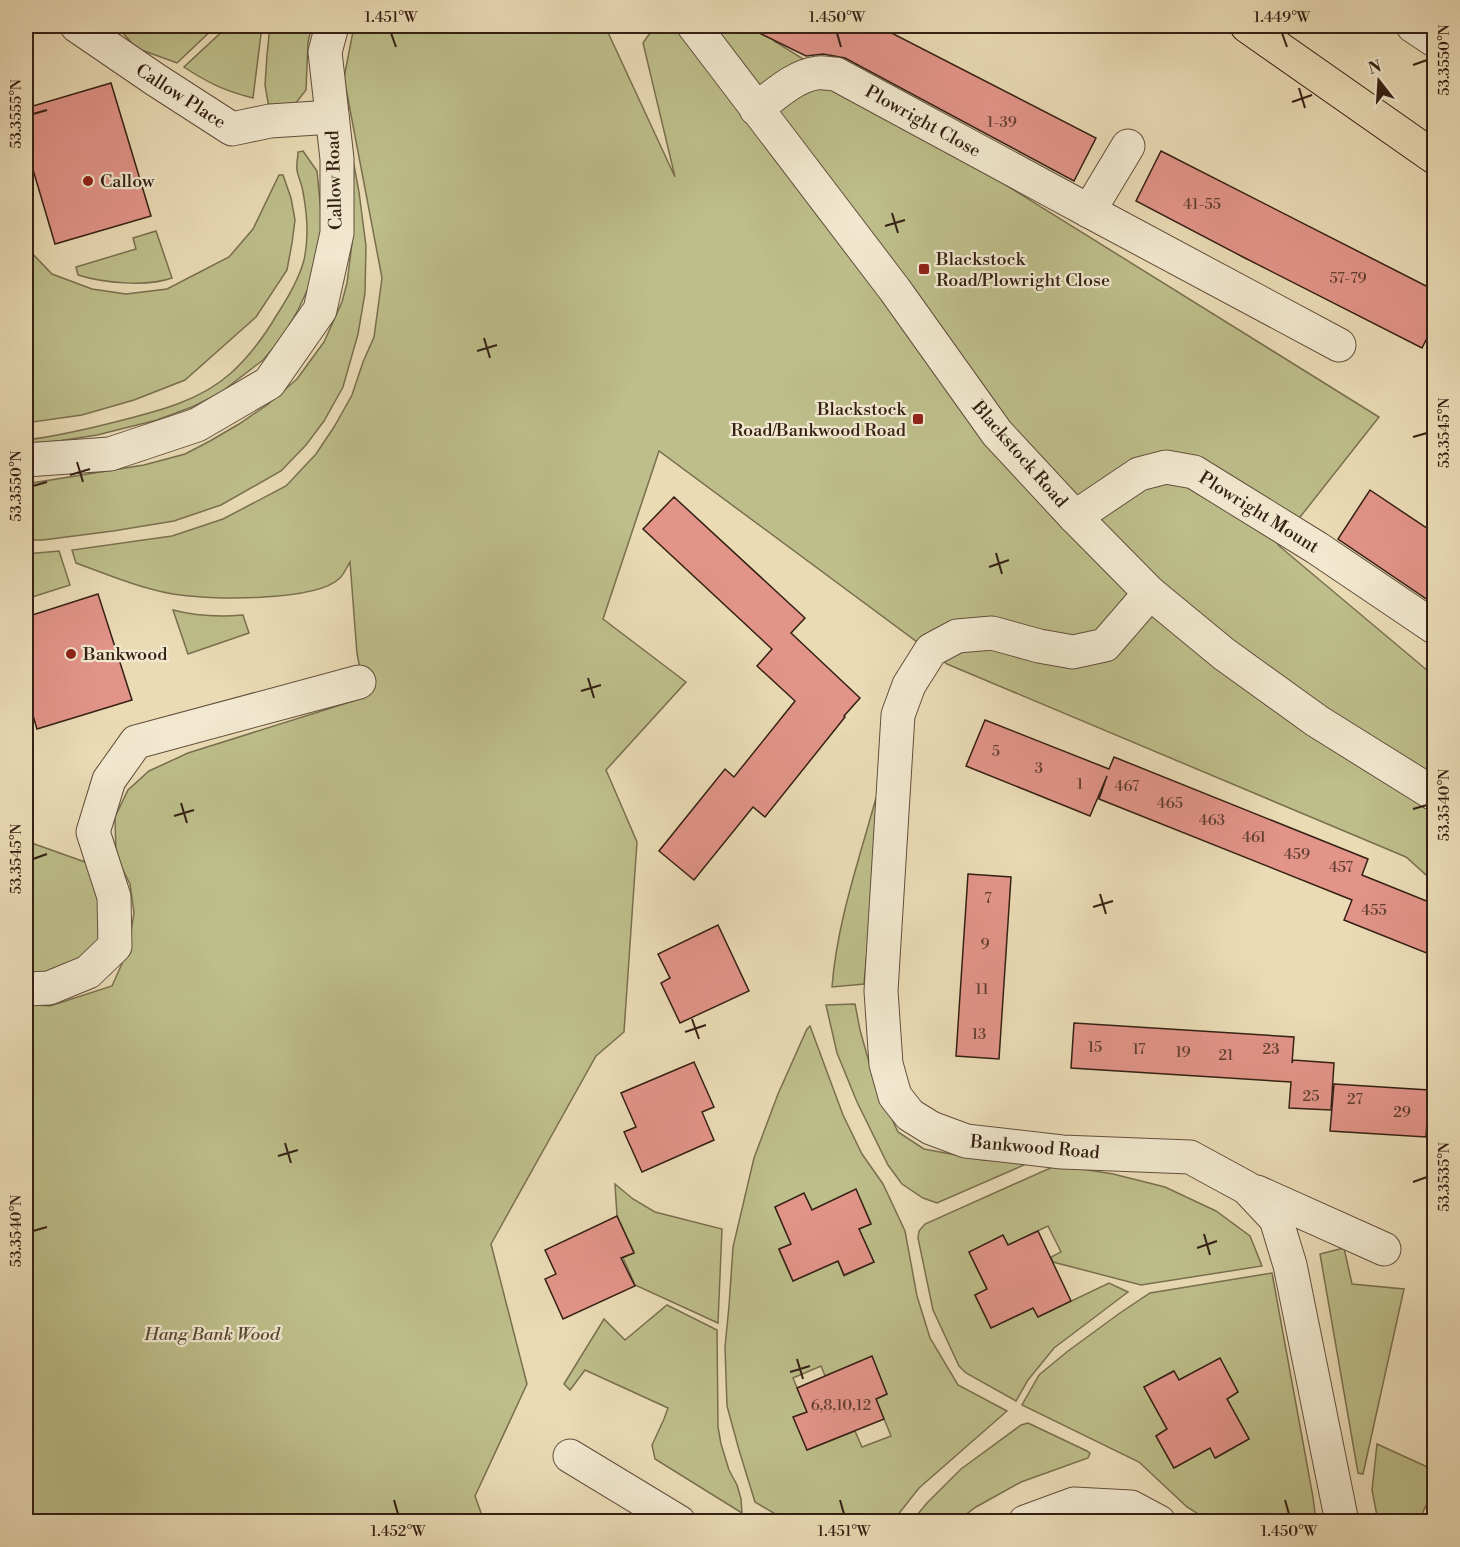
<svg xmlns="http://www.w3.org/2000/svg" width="1460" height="1547" viewBox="0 0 1460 1547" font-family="'Libre Bodoni',serif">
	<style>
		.green { fill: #bdbe8a; stroke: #796f4f; stroke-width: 1.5; fill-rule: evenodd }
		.building { fill: #e29489; stroke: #352014; stroke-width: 1.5 }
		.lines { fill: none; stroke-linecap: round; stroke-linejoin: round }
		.minor-casing { stroke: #624f3c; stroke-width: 35 }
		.major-casing { stroke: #352014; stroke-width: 35 }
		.minor { stroke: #f1e8cf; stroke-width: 33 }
		.major { stroke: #eadbb5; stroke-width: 33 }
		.ticks { fill: none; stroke: #352014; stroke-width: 2 }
		.poi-dot { fill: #8f2418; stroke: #f1e8cf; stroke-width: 2 }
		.labels { text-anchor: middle; stroke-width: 4.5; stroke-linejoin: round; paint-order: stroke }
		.number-label { font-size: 15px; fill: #603d31 }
		.street-label { font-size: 18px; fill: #352014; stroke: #f1e8cf }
		.poi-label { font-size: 18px; fill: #352014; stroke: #f1e8cf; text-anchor: start }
		.park-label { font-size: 18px; font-style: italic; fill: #574832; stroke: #f1e8cf }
		.neatline { fill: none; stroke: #352014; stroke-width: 2 }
		.ticks-label { font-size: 15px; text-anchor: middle; fill: #352014 }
	</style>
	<rect width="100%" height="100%" fill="#eadbb5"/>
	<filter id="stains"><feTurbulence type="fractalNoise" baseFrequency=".00333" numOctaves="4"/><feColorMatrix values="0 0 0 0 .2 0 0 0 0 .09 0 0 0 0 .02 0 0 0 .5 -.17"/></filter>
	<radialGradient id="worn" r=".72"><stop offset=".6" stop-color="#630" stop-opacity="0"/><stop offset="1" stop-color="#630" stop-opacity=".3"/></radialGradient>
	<g class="green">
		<path d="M117 26H216L177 63 136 48Z"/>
		<path d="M228 26H262L253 98C225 91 208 83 184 67Z"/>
		<path d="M270 26H312L308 42 306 90 295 104 270 114 265 85 267 55Z"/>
		<path d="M354 26H605L675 177 643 43 655 26H779L774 41 1379 417 1278 545 1434 676V882L1406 857 947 664 659 451 603 619 686 682 606 770 637 842 624 1032 596 1056 491 1244 527 1384 475 1496 484 1521H26V1004L50 1006 112 986 128 950 134 913 130 884 116 856 115 817 128 790 149 771 188 753 366 697 357 654 350 562C347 567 344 574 340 578 316 602 207 600 173 594 140 588 108 575 76 563L72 550 172 536 223 519 286 486 316 454 334 427 352 395 363 362 374 337 382 278 344 78Z"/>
		<path d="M349 138 359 192 366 246 365 293 358 334 343 387 324 421 306 445 281 471 221 505 174 521 113 531 43 540H26V484L144 465 185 454 210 441 239 424 267 405 297 379 324 342 342 302 347 283 353 235Z"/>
		<path d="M303 151 317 171 322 222 318 248 311 282 298 310 282 338 263 360 220 393 192 407 157 420 97 435 39 444 26 445V440C57 436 88 429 119 421 158 411 200 401 231 373 250 356 265 335 278 313 289 296 299 279 304 260 309 238 307 213 303 192 302 184 298 177 297 170 296 164 298 158 298 152Z"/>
		<path d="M279 175H283L291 198 295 220 292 243 287 270 256 317 185 380 134 400 82 415 26 423V247L52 274 92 289 126 294 167 289 229 257 253 229Z"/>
		<path d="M156 231 172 278C147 287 103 283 78 275L76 267 136 249 133 238Z"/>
		<path d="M59 551 70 585 26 599V554Z"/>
		<path d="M173 610C196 616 220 617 243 615L249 633 188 654Z"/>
		<path d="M876 798H883L875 867 864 984 832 987C837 922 859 860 876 798Z"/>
		<path d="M26 841 85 862 93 867 107 913 95 955 26 980Z"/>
		<path d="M855 1004 860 1030 874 1080 898 1132 924 1149 983 1160 1021 1161 1024 1165 937 1203 923 1198 902 1184 888 1165 857 1102 837 1053 826 1005Z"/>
		<path d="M810 1026 843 1115 862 1154 883 1184 905 1231 917 1296 930 1338 958 1385 1007 1411 919 1488 893 1521H787L755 1502 739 1450 727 1406 725 1347 729 1306 733 1247 754 1158 778 1094 807 1029ZM856 1190 871 1223 859 1229 874 1262 844 1276 838 1261 793 1281 779 1250 791 1244 775 1207 804 1194 812 1210ZM872 1357 887 1394 876 1399 891 1436 862 1447 855 1431 807 1450 794 1417 807 1412 793 1378 821 1366 825 1376Z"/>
		<path d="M1057 1165 1113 1174 1165 1187 1216 1211 1250 1236 1262 1266 1141 1285 1053 1262 1051 1257 1061 1252 1048 1226 1008 1245 1003 1236 969 1252 987 1289 975 1295 991 1328 1033 1308 1038 1317 1109 1283 1128 1292 1054 1348 1028 1380 1016 1401 966 1373 959 1366 933 1310 918 1238 919 1231 925 1224Z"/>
		<path d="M615 1184 633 1199 655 1212 722 1229 718 1323 635 1285 623 1258 634 1252 617 1216Z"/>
		<path d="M1344 1248 1352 1284 1404 1289 1363 1474 1358 1473 1320 1254Z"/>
		<path d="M1272 1273 1313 1497 1316 1521H1209L1187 1507 1139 1462 1022 1405 1039 1375 1068 1351 1120 1313 1150 1293ZM1220 1359 1238 1392 1227 1399 1249 1439 1216 1458 1210 1448 1174 1468 1156 1436 1167 1429 1144 1387 1173 1371 1179 1380Z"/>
		<path d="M667 1305 717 1330 718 1427 721 1444 729 1470 737 1485 741 1499 742 1513 655 1459 652 1445 664 1419 668 1408 585 1370 570 1390 564 1384 604 1319 625 1340Z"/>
		<path d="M1028 1423 1087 1451 1090 1453 1088 1458 1021 1482 976 1507 957 1521H912L927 1503 961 1469 1021 1425Z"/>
		<path d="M1377 1444 1434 1470V1489L1422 1514 1434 1520V1521H1378L1372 1490Z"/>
	</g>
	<g class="building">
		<path d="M745 26H878L1096 138 1074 181 845 58 823 54 806 56Z"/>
		<path d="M111 83 151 216 55 244 26 146V108Z"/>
		<path d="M1161 151 1434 290V324L1422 348 1243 257 1136 201Z"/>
		<path d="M1370 490 1434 533V604L1338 539Z"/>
		<path d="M674 497 805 618 791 633 860 698 844 716 845 717 765 817 753 807 694 880 659 851 725 769 734 777 795 701 757 666 772 649 643 529Z"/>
		<path d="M98 594 132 700 37 729 26 692V617Z"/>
		<path d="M985 720 1109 769 1114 757 1368 859 1362 875 1434 904V956L1344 920 1352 900 1099 799 1107 776 1090 816 966 766Z"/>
		<path d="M968 874 1011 877 999 1059 956 1056Z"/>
		<path d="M718 925 749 991 680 1023 661 983 670 978 658 954Z"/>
		<path d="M1074 1023 1294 1037 1292 1063 1293 1060 1334 1063 1331 1110 1289 1108 1291 1082 1071 1068Z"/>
		<path d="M694 1062 714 1107 702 1112 714 1140 642 1172 624 1132 636 1127 621 1093Z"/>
		<path d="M1334 1084 1429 1090 1426 1137 1330 1131Z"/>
		<path d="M856 1189 871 1224 859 1229 874 1262 844 1275 838 1261 793 1281 779 1249 791 1244 775 1207 804 1193 812 1210Z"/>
		<path d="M617 1216 634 1253 621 1258 635 1286 563 1319 545 1279 556 1274 545 1250Z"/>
		<path d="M1038 1231 1071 1301 1038 1317 1033 1308 991 1328 975 1295 987 1289 969 1252 1003 1235 1008 1245Z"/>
		<path d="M872 1356 887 1394 876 1399 884 1419 807 1450 793 1417 807 1412 797 1388Z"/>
		<path d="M1220 1358 1238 1392 1227 1399 1249 1439 1215 1458 1210 1448 1174 1468 1156 1436 1167 1429 1144 1387 1174 1371 1179 1380Z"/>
	</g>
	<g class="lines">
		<defs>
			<g id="minor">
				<path d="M77 26 156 80 232 129 270 121 332 117"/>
				<path d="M694 26 895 290 997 433 1075 517 1150 593 1224 654 1317 721 1434 794"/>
				<path d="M1413 26 1434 40"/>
				<path d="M756 109C774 96 794 76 817 73 823 72 830 74 836 74L1089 211 1339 345"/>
				<path d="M1089 211 1128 146"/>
				<path d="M26 460 110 454 197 425 269 383 320 310 337 233V159L325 52 332 26"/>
				<path d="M1075 517 1139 474 1166 467 1194 472 1317 548 1434 627"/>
				<path d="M1150 593 1105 645 1073 652 1039 646 992 633 957 636 931 650 909 685 898 715 881 991 886 1064 895 1096 910 1115 931 1128 966 1141 1062 1152 1190 1157 1247 1188 1276 1219 1290 1265 1342 1522"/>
				<path d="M26 989 49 988 88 972 115 946 114 897 93 832 109 780 136 742 359 682"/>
				<path d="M1257 1192 1384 1249"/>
				<path d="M570 1456 679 1522"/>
				<path d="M1025 1522 1074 1504 1131 1507 1159 1522"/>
			</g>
			<path id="major" d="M1247 26 1434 157"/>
		</defs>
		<use href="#minor" class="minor-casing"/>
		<use href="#major" class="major-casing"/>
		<use href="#minor" class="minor"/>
		<use href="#major" class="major"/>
	</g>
	<path class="ticks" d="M391 33 396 47M837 33 841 47M1282 33 1287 47M1413 65 1427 60M1299 88 1305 108M1292 102 1312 95M33 114 47 110M892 213 898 233M885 226 905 220M484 338 490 358M477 351 497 345M1413 437 1427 433M77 462 83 482M70 475 90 469M33 486 47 482M996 553 1002 574M989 567 1009 560M588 678 594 698M581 691 601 685M181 803 187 823M1413 809 1427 805M174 816 194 810M33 859 47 854M1100 894 1106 914M1093 907 1113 901M692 1019 699 1039M685 1032 706 1025M285 1143 291 1163M278 1156 298 1150M1413 1182 1427 1177M33 1231 47 1227M1204 1234 1210 1255M1197 1248 1217 1241M797 1359 803 1379M790 1372 810 1366M394 1500 398 1514M840 1500 844 1514M1285 1500 1289 1514"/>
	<g class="poi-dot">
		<circle cx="88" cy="181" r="6"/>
		<rect x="918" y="263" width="12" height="12" rx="3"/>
		<rect x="912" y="413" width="12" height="12" rx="3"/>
		<circle cx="71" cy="654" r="6"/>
	</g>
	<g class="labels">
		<g class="number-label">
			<text x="1002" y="127">1-39</text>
			<text x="1202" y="209">41-55</text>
			<text x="1348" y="283">57-79</text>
			<text x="996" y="756">5</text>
			<text x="1039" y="773">3</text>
			<text x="1080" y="789">1</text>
			<text x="1127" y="791">467</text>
			<text x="1170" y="808">465</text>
			<text x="1212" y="825">463</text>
			<text x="1254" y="842">461</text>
			<text x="1297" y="859">459</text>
			<text x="1341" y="872">457</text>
			<text x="988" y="903">7</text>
			<text x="1374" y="915">455</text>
			<text x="985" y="949">9</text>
			<text x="982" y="994">11</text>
			<text x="979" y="1039">13</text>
			<text x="1095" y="1052">15</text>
			<text x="1139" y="1054">17</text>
			<text x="1271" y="1054">23</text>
			<text x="1183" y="1057">19</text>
			<text x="1226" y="1060">21</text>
			<text x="1311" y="1101">25</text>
			<text x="1355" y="1104">27</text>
			<text x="1402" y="1117">29</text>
			<text x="841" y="1410">6,8,10,12</text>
		</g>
		<g class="street-label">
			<text transform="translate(181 96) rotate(33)" y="6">Callow Place</text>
			<text transform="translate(923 121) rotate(29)" y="6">Plowright Close</text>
			<text transform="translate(334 180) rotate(-92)" y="6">Callow Road</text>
			<text transform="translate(1020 454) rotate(49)" y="6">Blackstock Road</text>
			<text transform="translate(1259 512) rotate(32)" y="6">Plowright Mount</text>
			<text transform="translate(1035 1147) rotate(5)" y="6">Bankwood Road</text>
		</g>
		<g class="poi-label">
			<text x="100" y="187">Callow</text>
			<text x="936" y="265">Blackstock<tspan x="936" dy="21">Road/Plowright Close</tspan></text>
			<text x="906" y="415" text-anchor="end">Blackstock<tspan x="906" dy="21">Road/Bankwood Road</tspan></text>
			<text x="83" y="660">Bankwood</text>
		</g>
		<g class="park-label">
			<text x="212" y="1340">Hang Bank Wood</text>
		</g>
	</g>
	<rect width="1460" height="1547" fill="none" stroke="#eadbb5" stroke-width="66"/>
	<g transform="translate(1379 81) rotate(343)" stroke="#f1e8cf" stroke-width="4.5" paint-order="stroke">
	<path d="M0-4.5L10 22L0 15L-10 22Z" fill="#352014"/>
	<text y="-9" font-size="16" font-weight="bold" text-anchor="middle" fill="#352014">N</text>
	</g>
	<rect x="33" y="33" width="1394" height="1481" class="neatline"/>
	<g class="ticks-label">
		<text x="391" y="22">1.451°W</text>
		<text x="837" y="22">1.450°W</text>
		<text x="1282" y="22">1.449°W</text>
		<text transform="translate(1444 60) rotate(-90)" y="5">53.3550°N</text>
		<text transform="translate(16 114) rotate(-90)" y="5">53.3555°N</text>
		<text transform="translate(1444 433) rotate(-90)" y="5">53.3545°N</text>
		<text transform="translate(16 486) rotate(-90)" y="5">53.3550°N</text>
		<text transform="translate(1444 805) rotate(-90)" y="5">53.3540°N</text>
		<text transform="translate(16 859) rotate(-90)" y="5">53.3545°N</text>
		<text transform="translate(1444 1177) rotate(-90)" y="5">53.3535°N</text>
		<text transform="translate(16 1231) rotate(-90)" y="5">53.3540°N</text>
		<text x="398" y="1536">1.452°W</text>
		<text x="844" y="1536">1.451°W</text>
		<text x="1289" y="1536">1.450°W</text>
	</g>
	<rect width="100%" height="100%" filter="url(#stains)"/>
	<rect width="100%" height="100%" fill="url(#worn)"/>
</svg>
